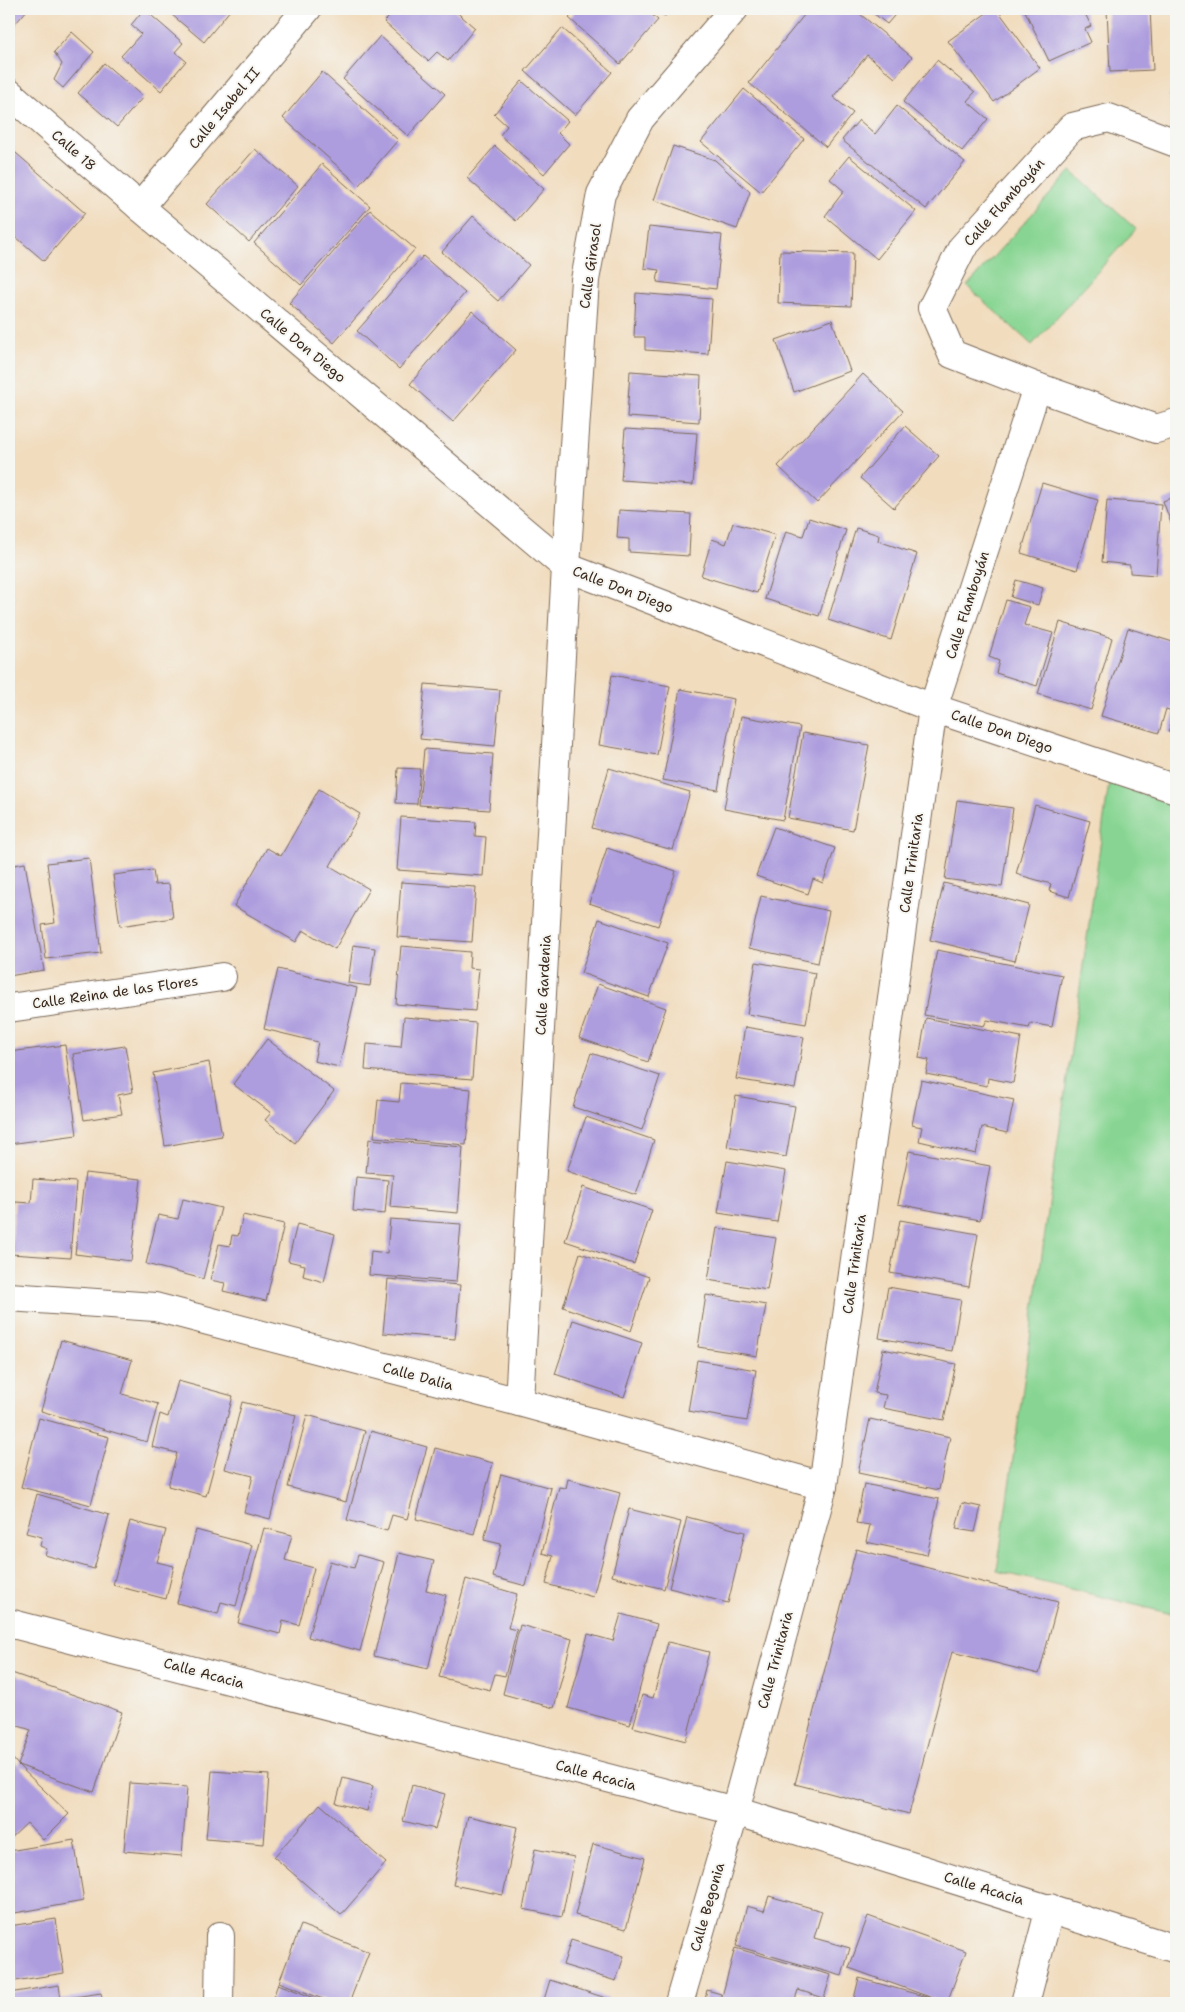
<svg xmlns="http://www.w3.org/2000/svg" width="1185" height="2012" viewBox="0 0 1185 2012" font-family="'Shantell Sans',sans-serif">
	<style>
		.green { fill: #88d593; stroke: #628058 }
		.building { fill: #ad9dde }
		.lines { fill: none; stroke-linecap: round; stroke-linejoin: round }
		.street-casing { stroke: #7b6856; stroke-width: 30 }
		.street { stroke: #fff; stroke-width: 28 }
		.labels { text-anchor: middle; stroke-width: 4; stroke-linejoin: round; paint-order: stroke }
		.street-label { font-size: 14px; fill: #3b2a1e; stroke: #f6f6f2 }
	</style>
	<rect width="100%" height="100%" fill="#f6f6f2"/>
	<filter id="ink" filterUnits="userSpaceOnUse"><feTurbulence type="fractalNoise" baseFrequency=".02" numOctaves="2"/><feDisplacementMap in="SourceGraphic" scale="10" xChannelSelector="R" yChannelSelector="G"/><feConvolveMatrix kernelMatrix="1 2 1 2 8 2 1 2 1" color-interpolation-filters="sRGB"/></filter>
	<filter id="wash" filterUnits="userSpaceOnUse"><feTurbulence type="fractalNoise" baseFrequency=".0096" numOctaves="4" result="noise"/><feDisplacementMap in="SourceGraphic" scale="20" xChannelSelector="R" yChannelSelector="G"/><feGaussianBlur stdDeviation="1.12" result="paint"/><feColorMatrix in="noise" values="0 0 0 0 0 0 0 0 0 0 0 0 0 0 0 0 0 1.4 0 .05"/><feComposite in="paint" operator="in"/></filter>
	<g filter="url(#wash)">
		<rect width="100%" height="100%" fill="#f1dcbd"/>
		<g class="green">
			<path d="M1071 171 1136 229 1032 345 967 286Z"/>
			<path d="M1109 783 1176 805V1615L997 1571Z"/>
		</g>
		<g id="blocks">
			<g class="building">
				<path d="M9 9H28L9 31Z"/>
				<path d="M144 9 183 43 175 52 186 61 161 91 121 56 141 34 131 25Z"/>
				<path d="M165 9H231L204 42Z"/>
				<path d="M388 9H453L475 28 448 61 437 52 428 61 384 22 393 13Z"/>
				<path d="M577 9H645L658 20 620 64 569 18Z"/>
				<path d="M657 9H672L665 16Z"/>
				<path d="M809 9H854L912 57 895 78 867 55 833 97 853 113 826 147 749 83Z"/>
				<path d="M868 9H900L887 24Z"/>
				<path d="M992 9H997L1040 68 994 102 948 41Z"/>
				<path d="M1024 9H1083L1091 26 1085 29 1091 42 1049 61Z"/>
				<path d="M1111 9H1150L1153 70 1110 72 1107 10Z"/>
				<path d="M562 28 612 72 575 115 525 71Z"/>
				<path d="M72 32 94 52 63 88 54 80 62 64 54 52Z"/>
				<path d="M380 36 445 94 408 136 343 79Z"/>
				<path d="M937 60 975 92 967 101 988 119 962 151 903 102Z"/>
				<path d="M104 63 143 97 117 127 78 93Z"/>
				<path d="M322 72 398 140 359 185 283 118Z"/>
				<path d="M1176 74V100L1169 97Z"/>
				<path d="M522 81 568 121 558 133 569 144 544 174 500 135 507 126 494 114Z"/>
				<path d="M744 89 804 139 761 192 701 142Z"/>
				<path d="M897 106 965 162 926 209 842 140 859 120 875 134Z"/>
				<path d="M495 146 544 189 516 221 467 178Z"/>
				<path d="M673 146 715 160 750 192 737 229 654 200Z"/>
				<path d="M9 147 85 213 44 261 9 231Z"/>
				<path d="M255 149 298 186 249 242 207 204Z"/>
				<path d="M849 156 916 211 877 259 825 216 844 191 830 179Z"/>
				<path d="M322 164 370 206 301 285 254 243Z"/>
				<path d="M370 210 415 249 334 343 289 303Z"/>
				<path d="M473 216 529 265 498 301 442 252Z"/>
				<path d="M649 227 722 235 716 289 657 282 659 270 644 268Z"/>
				<path d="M780 251 853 253 851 306 778 303Z"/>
				<path d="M423 256 465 293 399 369 357 331Z"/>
				<path d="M636 293 712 299 708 354 645 350V337H634Z"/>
				<path d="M472 311 516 350 453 422 410 384Z"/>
				<path d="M832 320 850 371 794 392 776 340Z"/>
				<path d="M630 371 701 376 699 422 627 417Z"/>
				<path d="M863 374 903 411 817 503 778 466Z"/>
				<path d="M905 426 939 456 894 508 860 478Z"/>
				<path d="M625 429 697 433 693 485 621 480Z"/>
				<path d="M1042 483 1098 500 1077 570 1021 553Z"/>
				<path d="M1176 496V537L1163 501Z"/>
				<path d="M1107 500 1161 504 1156 575 1130 573V565L1102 562Z"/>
				<path d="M619 510 691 514 689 556 629 552V539L617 538Z"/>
				<path d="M809 518 846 530 819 616 765 599 786 531 803 536Z"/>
				<path d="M733 523 775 535 757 593 701 576 712 539 726 544Z"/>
				<path d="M856 528 879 535 878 541 917 554 891 640 828 620Z"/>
				<path d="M1016 580 1043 588 1038 605 1011 597Z"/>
				<path d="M1006 600 1030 607 1024 625 1053 633 1037 686 996 673 999 661 989 657Z"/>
				<path d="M1060 622 1112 638 1091 710 1038 694Z"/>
				<path d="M1128 628 1176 643V697L1172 711 1166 709 1159 733 1101 716Z"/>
				<path d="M612 675 670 686 657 755 599 745Z"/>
				<path d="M425 684 500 690 495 746 420 739Z"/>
				<path d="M680 689 734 699 718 790 663 780Z"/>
				<path d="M1176 707V734L1168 732Z"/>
				<path d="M741 716 800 727 783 820 724 809Z"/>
				<path d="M803 733 869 745 853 830 788 818Z"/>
				<path d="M424 749 493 754 489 810 419 805Z"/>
				<path d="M398 768 420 769 417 804 396 803Z"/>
				<path d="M609 768 690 792 673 850 592 828Z"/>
				<path d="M319 789 360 814 330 866 369 889 335 949 303 930 296 942 234 906 267 848 281 856Z"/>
				<path d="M957 800 1013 808 1002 887 945 879Z"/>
				<path d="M1035 805 1090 821 1069 897 1049 891 1051 884 1016 874Z"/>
				<path d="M401 817 476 822 475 836 486 837 483 876 397 870Z"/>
				<path d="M774 827 835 848 823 883 813 879 808 894 756 876Z"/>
				<path d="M607 848 676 871 658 926 589 903Z"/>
				<path d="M89 858 101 953 46 959 42 925 55 923 47 863Z"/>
				<path d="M25 863 44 970 9 976V866Z"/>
				<path d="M153 870 155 885 169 884 173 918 120 926 113 875Z"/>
				<path d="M401 882 476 887 472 942 397 937Z"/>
				<path d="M944 883 1029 905 1015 961 930 940Z"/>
				<path d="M761 896 829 911 818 963 749 948Z"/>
				<path d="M599 919 668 943 649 997 581 973Z"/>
				<path d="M353 945 375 948 370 986 348 983Z"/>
				<path d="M401 946 470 952 469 968 479 969 475 1011 396 1004Z"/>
				<path d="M937 950 1062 975 1052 1027 1031 1023 1029 1028 987 1020 984 1026 924 1015Z"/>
				<path d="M756 962 815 973 806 1024 747 1014Z"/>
				<path d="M278 969 357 988 339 1067 314 1061 318 1042 264 1029Z"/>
				<path d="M598 984 666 1008 648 1062 579 1038Z"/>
				<path d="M404 1017 476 1023 472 1079 365 1070 367 1044 401 1047Z"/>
				<path d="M926 1018 1021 1037 1013 1083 988 1078 987 1086 926 1074 929 1060 919 1058Z"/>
				<path d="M745 1027 804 1037 795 1089 736 1079Z"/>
				<path d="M267 1039 334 1091 295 1143 265 1120 271 1113 233 1084Z"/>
				<path d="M65 1045 77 1135 9 1144V1106H11L9 1052Z"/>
				<path d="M125 1046 133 1092 118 1095 122 1114 84 1120 73 1054Z"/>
				<path d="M591 1053 660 1076 642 1130 573 1107Z"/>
				<path d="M209 1062 222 1136 165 1146 153 1073Z"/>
				<path d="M921 1080 1014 1100 1007 1133 982 1127 976 1154 919 1141 922 1127 912 1125Z"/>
				<path d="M401 1083 471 1089 466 1145 374 1137 378 1100 399 1102Z"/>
				<path d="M736 1096 795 1106 786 1157 727 1147Z"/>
				<path d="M586 1117 654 1140 636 1195 567 1171Z"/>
				<path d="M369 1139 463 1147 458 1213 390 1207 393 1175 366 1173Z"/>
				<path d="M909 1151 990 1166 980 1220 898 1204Z"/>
				<path d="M727 1161 786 1171 777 1222 718 1213Z"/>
				<path d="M85 1173 141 1179 131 1261 75 1254Z"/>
				<path d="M356 1177 388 1180 385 1214 353 1211Z"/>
				<path d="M33 1179 76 1182 70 1258 11 1254 15 1202 31 1203Z"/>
				<path d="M583 1187 652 1210 634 1264 565 1241Z"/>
				<path d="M183 1199 221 1208 203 1279 146 1264 158 1215 178 1219Z"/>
				<path d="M243 1215 284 1224 266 1301 223 1291 225 1283 210 1280 219 1244 230 1246 232 1235 238 1236Z"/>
				<path d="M390 1219 461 1224 456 1282 369 1275 371 1251 387 1253Z"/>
				<path d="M900 1220 978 1234 969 1287 890 1273Z"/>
				<path d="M297 1224 335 1234 324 1282 303 1276 305 1265 288 1261Z"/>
				<path d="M717 1228 776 1238 767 1290 708 1280Z"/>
				<path d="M580 1253 649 1277 631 1331 563 1307Z"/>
				<path d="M388 1279 460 1285 455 1339 383 1333Z"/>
				<path d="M888 1287 961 1300 952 1351 879 1338Z"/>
				<path d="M706 1295 766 1305 757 1356 698 1347Z"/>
				<path d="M573 1320 642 1343 624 1397 555 1374Z"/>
				<path d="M61 1340 132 1360 122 1394 158 1404 147 1442 41 1411Z"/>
				<path d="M883 1349 956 1364 944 1420 883 1408 886 1395 874 1393Z"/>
				<path d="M697 1360 756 1370 747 1421 688 1411Z"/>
				<path d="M178 1381 233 1396 206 1496 168 1486 177 1453 152 1447 160 1414 168 1417Z"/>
				<path d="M242 1402 296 1415 270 1519 244 1512 253 1476 225 1469Z"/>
				<path d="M307 1415 365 1431 346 1502 288 1487Z"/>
				<path d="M39 1418 109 1437 91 1505 21 1487Z"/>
				<path d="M870 1419 950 1437 939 1490 858 1473Z"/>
				<path d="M371 1431 427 1447 407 1519 392 1515 387 1531 347 1520Z"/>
				<path d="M435 1448 493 1463 474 1534 416 1519Z"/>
				<path d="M501 1474 551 1488 526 1586 493 1577 501 1544 484 1540Z"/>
				<path d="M568 1479 620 1493 593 1597 546 1584 553 1556 542 1553 559 1487 566 1488Z"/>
				<path d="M864 1484 939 1499 927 1555 866 1542 870 1525 856 1523Z"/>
				<path d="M37 1494 109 1515 94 1569 45 1555 47 1549 40 1546 42 1537 26 1533Z"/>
				<path d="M962 1503 981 1507 975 1532 956 1529Z"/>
				<path d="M629 1509 681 1522 664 1589 612 1576Z"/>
				<path d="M687 1517 745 1532 728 1603 669 1588Z"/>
				<path d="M130 1521 166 1530 157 1562 174 1566 166 1599 113 1585Z"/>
				<path d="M264 1528 292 1535 285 1560 314 1568 299 1625 283 1621 280 1634 238 1623Z"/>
				<path d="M196 1530 252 1545 236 1606 221 1602 218 1614 177 1603Z"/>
				<path d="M856 1549 1058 1602 1039 1674 952 1652 909 1814 795 1784Z"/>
				<path d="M399 1553 434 1561 426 1590 446 1595 428 1669 374 1656Z"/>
				<path d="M358 1555 384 1562 360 1651 308 1637 330 1561 354 1568Z"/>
				<path d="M466 1579 517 1594 508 1628 517 1630 505 1676 495 1674 490 1690 439 1677Z"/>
				<path d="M621 1614 657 1624 630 1725 568 1708 588 1634 613 1641Z"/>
				<path d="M520 1625 572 1639 554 1708 503 1694Z"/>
				<path d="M668 1642 709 1652 686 1741 633 1727 642 1695 653 1698Z"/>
				<path d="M9 1672 122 1712 94 1792 18 1765 31 1730 9 1723Z"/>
				<path d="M9 1754 18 1765 69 1814 43 1840 27 1823 9 1840Z"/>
				<path d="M212 1771 269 1775 264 1844 206 1839Z"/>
				<path d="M343 1778 373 1786 367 1811 336 1803Z"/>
				<path d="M130 1783 187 1787 182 1856 124 1851Z"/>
				<path d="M412 1785 445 1794 435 1829 403 1821Z"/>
				<path d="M320 1804 386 1863 341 1915 274 1857Z"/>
				<path d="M468 1816 517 1827 503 1895 453 1885Z"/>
				<path d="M74 1840 84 1901 9 1914V1851Z"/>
				<path d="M593 1844 645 1858 626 1929 575 1915Z"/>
				<path d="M535 1849 574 1857 562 1917 523 1909Z"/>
				<path d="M769 1896 822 1911 814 1938 850 1948 842 1976 736 1946 747 1906 764 1911Z"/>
				<path d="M868 1916 966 1951 947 2003H853L859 1978 941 2001 849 1968Z"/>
				<path d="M56 1919 64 1973 9 1982V1926Z"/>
				<path d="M301 1925 369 1952 349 2003H333L279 1982Z"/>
				<path d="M571 1940 624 1956 616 1981 563 1965Z"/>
				<path d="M735 1948 831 1975 824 1998 798 1990 794 2003H734L721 2000Z"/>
				<path d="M550 1980 609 1999 608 2003H543Z"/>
				<path d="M278 1984 327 2003H271Z"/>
				<path d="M59 1985 61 1999 101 1993 103 2003H9V1993Z"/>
				<path d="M707 1990 721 1994 719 2003H704Z"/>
			</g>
		</g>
	</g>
	<g filter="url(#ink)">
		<use href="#blocks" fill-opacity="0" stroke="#7b6856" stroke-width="1"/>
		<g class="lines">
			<defs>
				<g id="street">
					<path d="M9 93 140 207 566 567 933 708 1176 789"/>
					<path d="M1176 143 1109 118 1072 127 962 248 932 308 952 354 1037 387 1156 429 1176 423"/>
					<path d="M140 207 307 9"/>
					<path d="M9 1008 222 977"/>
					<path d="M9 1297 155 1307 519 1402 823 1486"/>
					<path d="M519 1402 566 567 585 280 601 194 640 119 734 9"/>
					<path d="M9 1623 735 1811 1176 1949"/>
					<path d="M219 2003 220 1936"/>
					<path d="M679 2003 735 1811 823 1486 933 708 1037 387"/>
					<path d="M1025 2003 1050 1908"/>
				</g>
			</defs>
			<use href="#street" class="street-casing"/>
			<use href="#street" class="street"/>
		</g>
	</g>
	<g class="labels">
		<g class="street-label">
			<text transform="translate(224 108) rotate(-50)" y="5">Calle Isabel II</text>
			<text transform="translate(74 150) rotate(41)" y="5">Calle 18</text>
			<text transform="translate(1004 202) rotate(-48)" y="5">Calle Flamboyán</text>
			<text transform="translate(590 266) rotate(-82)" y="5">Calle Girasol</text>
			<text transform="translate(303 345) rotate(40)" y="5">Calle Don Diego</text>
			<text transform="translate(623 589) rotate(21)" y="5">Calle Don Diego</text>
			<text transform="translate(967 605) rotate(-72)" y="5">Calle Flamboyán</text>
			<text transform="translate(1002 731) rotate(19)" y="5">Calle Don Diego</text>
			<text transform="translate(911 863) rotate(-82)" y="5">Calle Trinitaria</text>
			<text transform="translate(543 985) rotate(-87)" y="5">Calle Gardenia</text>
			<text transform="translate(115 992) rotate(-8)" y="5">Calle Reina de las Flores</text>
			<text transform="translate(854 1264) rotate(-82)" y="5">Calle Trinitaria</text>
			<text transform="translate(418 1376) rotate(15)" y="5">Calle Dalia</text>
			<text transform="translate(775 1660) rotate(-75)" y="5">Calle Trinitaria</text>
			<text transform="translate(204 1673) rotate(15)" y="5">Calle Acacia</text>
			<text transform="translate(596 1775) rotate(15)" y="5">Calle Acacia</text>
			<text transform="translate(984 1888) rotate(17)" y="5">Calle Acacia</text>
			<text transform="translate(707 1907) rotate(-74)" y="5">Calle Begonia</text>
		</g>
	</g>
	<rect width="1185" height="2012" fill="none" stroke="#f6f6f2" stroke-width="30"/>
</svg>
